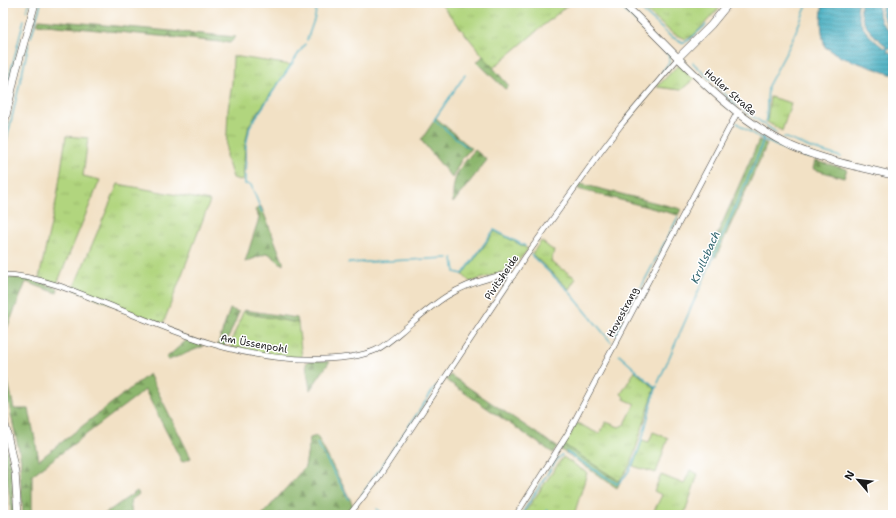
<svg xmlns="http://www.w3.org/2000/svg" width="896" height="518" viewBox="0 0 896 518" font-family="'Shantell Sans',sans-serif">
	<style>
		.grass { fill: url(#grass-tufts); stroke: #66784d }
		.forest { fill: url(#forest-firs); stroke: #546944 }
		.water { fill: url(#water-rules); stroke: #2e646e }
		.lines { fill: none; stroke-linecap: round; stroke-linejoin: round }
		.stream { stroke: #40acbf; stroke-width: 1.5 }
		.street-casing { stroke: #3c3a35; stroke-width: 6 }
		.secondary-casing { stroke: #3c3a35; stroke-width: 8 }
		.street { stroke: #fff; stroke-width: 5 }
		.secondary { stroke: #fff; stroke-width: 7 }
		.labels { text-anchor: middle; stroke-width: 3; stroke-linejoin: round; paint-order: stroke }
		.street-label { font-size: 10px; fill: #1c1c1c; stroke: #fff }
		.water-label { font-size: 11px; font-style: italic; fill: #2e646e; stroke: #fff }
	</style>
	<defs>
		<pattern id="grass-tufts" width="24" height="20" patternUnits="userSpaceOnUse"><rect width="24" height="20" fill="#b1d57e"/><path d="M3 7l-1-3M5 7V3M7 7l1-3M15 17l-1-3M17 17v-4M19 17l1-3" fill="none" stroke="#98b66c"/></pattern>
		<pattern id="forest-firs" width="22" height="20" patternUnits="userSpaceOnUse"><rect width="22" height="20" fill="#8cb66d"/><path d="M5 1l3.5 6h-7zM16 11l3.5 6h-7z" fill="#729359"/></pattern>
		<pattern id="water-rules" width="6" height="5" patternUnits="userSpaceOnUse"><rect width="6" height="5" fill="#40acbf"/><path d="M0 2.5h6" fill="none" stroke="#358b9a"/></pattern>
	</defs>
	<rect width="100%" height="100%" fill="#fff"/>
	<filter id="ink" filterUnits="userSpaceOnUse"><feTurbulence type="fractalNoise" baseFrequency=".025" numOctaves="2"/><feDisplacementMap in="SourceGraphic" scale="8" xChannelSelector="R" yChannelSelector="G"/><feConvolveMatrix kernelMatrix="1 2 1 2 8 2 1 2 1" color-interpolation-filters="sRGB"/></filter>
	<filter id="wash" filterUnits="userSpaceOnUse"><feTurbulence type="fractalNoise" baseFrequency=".012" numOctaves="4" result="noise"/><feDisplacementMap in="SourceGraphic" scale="16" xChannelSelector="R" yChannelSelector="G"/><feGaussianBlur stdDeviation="0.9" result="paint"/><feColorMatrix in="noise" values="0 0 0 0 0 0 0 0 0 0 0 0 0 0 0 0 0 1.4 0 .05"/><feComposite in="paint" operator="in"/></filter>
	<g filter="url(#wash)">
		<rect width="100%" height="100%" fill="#f2e1c5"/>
		<g class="grass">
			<path d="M440 3H570L493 68Z"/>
			<path d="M637 3H724L693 36 685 39 672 33Z"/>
			<path d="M233 56 291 65 249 125 245 145 243 181 233 178 226 156 228 110 232 83Z"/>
			<path d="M677 66 682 67 694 79 681 90 657 87Z"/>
			<path d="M770 97 791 103 782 131 767 122Z"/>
			<path d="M66 136 88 138 83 176 100 180 57 284 39 278 57 197Z"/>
			<path d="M118 184 210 201 163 324 73 289Z"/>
			<path d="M495 231 528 249C511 273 496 274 470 282L463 275Z"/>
			<path d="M541 241 554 251 551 262 576 278 569 289 532 254Z"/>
			<path d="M244 310 246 313 298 323 302 358 272 356 231 347 230 344Z"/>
			<path d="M635 371 655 388 631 464 619 481 564 445 577 423 599 434 606 422 619 427 625 424 635 404 624 399V397L621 394Z"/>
			<path d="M653 432 668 438 656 473 633 466 642 440 649 442Z"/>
			<path d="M563 457 587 473 574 515H523Z"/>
			<path d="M690 470 698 474 684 515H652L662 495 654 491 661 475 684 484Z"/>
		</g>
		<g class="forest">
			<path d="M39 19 236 37 230 43 37 24Z"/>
			<path d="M483 56 509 86 505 89 477 62Z"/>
			<path d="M436 118 471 148 461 160 452 178 421 140Z"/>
			<path d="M759 140 767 144 716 257 709 253Z"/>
			<path d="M475 150 487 160 453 203C452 177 458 169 475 150Z"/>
			<path d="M815 161 847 169 844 178 813 169Z"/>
			<path d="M581 184 681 209 678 215 578 189Z"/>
			<path d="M261 206 283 262V265L268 253 245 262 259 218 255 210Z"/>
			<path d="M3 277 30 279 58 288 57 293 26 282 3 338Z"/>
			<path d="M230 309 239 312 225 346 218 344Z"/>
			<path d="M244 310 297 318 298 323 246 313Z"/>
			<path d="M188 339 204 346 169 360 166 358Z"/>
			<path d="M3 359 14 409H29L39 460 149 374 191 458 182 462 145 390 32 475V515H23L20 472 21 460 3 378Z"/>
			<path d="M308 361H330L310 390 306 364Z"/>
			<path d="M450 375 557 447 553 453 446 380Z"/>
			<path d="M3 435 12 472 14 515H11C10 488 3 462 3 435Z"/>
			<path d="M317 436 351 501 353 507 346 515H262L305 467 310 438Z"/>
			<path d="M564 445 620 482 617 488 561 450Z"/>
			<path d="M137 491 139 494 130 501 132 515H103Z"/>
		</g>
		<g class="water">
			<path d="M823 3H858C855 24 869 36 884 48L886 46C872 34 858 23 861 3H879L878 11 881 21 893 36V49L889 48 887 51 893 54V75L841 57 825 47C821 31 820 20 823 3Z"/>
			<path d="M883 3H893V30C885 23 879 14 883 3Z"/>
		</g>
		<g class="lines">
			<g class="stream">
				<path d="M634 3 670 36 684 43"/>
				<path d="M621 7 669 55V63L662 72"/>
				<path d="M27 11 29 3"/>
				<path d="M31 37 41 3"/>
				<path d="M307 40 315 17 317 3"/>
				<path d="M684 42 689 40 706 25"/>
				<path d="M693 63 712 81"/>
				<path d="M465 75 434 120 468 148"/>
				<path d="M716 85 737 106"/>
				<path d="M3 102 24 20"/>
				<path d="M742 109 777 133"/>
				<path d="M766 121 768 86 789 47 808 3"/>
				<path d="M737 123C759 140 783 150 810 158"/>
				<path d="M784 137 811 148 841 157"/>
				<path d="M3 156 29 43"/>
				<path d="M262 212 251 185 245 184V181L246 145 250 126 305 44"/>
				<path d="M531 255 568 290 611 342"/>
				<path d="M453 258 455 272 463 274 494 230 525 246"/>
				<path d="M348 263 448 258"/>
				<path d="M616 335 678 217"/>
				<path d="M619 355 656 388"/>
				<path d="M658 383 759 153 764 136"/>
				<path d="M317 443 349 499"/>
				<path d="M566 452 617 484C642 466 646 414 657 386"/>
				<path d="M362 495 436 386"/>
				<path d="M377 509 386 515"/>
				<path d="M521 515 557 459 562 455"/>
				<path d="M546 515 547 510"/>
			</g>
		</g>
	</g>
	<g filter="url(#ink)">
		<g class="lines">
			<defs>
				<g id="street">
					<path d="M3 275C39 275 82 294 116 308 189 337 244 362 325 359 342 358 360 357 376 350 388 344 399 333 409 325 438 301 453 288 490 278 498 276 505 273 513 276"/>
					<path d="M349 515 378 478 526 256 599 154 621 125 679 57"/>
					<path d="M516 515 568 433 737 113"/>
				</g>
				<g id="secondary">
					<path d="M623 3C676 53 724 114 791 146 823 160 859 167 893 175"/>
					<path d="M679 57 711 25 729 3"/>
					<path d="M3 129 16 71 35 3"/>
					<path d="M3 414 15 472 18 515"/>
				</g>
			</defs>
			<use href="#street" class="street-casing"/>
			<use href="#secondary" class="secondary-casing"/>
			<use href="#street" class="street"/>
			<use href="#secondary" class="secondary"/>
		</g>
	</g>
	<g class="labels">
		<g class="street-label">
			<text transform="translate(731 92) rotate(41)" y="4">Holler Straße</text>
			<text transform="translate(501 277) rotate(-56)" y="4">Pivitsheide</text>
			<text transform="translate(622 312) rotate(-62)" y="4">Hovestrang</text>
			<text transform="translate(254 343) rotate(10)" y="4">Am Üssenpohl</text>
		</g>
		<g class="water-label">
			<text transform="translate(705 257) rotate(-66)" y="4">Krullsbach</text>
		</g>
	</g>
	<rect width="896" height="518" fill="none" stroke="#fff" stroke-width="16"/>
	<g transform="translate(858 480) rotate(298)" stroke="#ffffff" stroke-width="3" paint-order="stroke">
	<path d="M0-3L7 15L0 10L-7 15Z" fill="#1c1c1c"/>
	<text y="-6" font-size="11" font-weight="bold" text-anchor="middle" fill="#1c1c1c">N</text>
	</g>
</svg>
